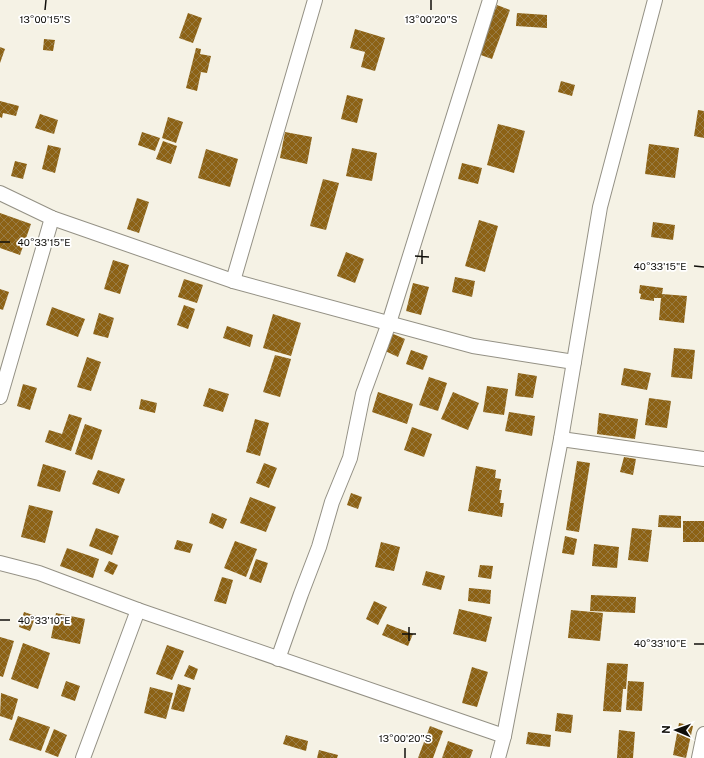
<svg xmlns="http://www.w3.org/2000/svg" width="704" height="758" viewBox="0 0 704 758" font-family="'Public Sans',sans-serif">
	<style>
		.building { fill: url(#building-cross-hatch) }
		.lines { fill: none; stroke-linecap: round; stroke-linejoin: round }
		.minor-casing { stroke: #949185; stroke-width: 16 }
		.minor { stroke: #fff; stroke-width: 14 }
		.ticks { fill: none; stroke: #100f0b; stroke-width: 1.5 }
		.ticks-label { font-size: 10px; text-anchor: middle; fill: #100f0b; stroke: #fff; stroke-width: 3.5; stroke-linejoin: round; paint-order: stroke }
	</style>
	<defs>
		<pattern id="building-cross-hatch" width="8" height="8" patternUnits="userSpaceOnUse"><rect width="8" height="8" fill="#8c6215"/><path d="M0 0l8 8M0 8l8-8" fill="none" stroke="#997c45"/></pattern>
	</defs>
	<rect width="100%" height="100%" fill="#f5f2e5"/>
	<g class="building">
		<path d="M497 5 510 10 492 59 478 54Z"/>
		<path d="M188 13 202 18 193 43 179 38Z"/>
		<path d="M517 13 547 15V28L516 26Z"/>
		<path d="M355 29 385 38 375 71 361 67 365 52 350 48Z"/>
		<path d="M44 39 55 40 53 51 43 50Z"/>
		<path d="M0 47 5 49 0 63Z"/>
		<path d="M196 48 201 49 200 54 211 56 207 73 201 72 197 91 186 88Z"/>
		<path d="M561 81 575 85 572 96 558 92Z"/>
		<path d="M347 95 363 99 357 123 341 119Z"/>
		<path d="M0 101 19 106 16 116 3 113 2 118 0 117Z"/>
		<path d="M698 110 704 111V138L694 136Z"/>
		<path d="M40 114 58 120 54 134 35 128Z"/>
		<path d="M168 117 183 122 176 143 162 138Z"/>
		<path d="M498 124 525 131 514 173 487 165Z"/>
		<path d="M142 132 160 138 155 151 138 145Z"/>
		<path d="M285 132 312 137 307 164 280 158Z"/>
		<path d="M163 141 177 146 171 164 156 159Z"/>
		<path d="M649 144 679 148 675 178 645 174Z"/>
		<path d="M48 145 61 148 55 173 42 169Z"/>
		<path d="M352 148 377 153 372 181 346 176Z"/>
		<path d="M206 149 238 159 230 187 198 178Z"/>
		<path d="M15 161 27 164 23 179 11 176Z"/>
		<path d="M462 163 482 168 478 184 458 179Z"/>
		<path d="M323 179 339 183 326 230 310 226Z"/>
		<path d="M137 198 149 202 139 233 127 229Z"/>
		<path d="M0 213 31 224 20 255 0 248Z"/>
		<path d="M479 220 498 226 485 272 465 266Z"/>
		<path d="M653 222 675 225 673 240 651 237Z"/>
		<path d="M346 252 364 259 355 283 337 276Z"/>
		<path d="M113 260 129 265 120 294 104 289Z"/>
		<path d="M455 277 475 281 472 297 452 292Z"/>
		<path d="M184 279 203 285 197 303 178 297Z"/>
		<path d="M413 283 429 287 421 315 406 311Z"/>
		<path d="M640 285 663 288 662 294 687 296 684 323 659 320 661 298H654V301L640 299 641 294 639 293Z"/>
		<path d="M0 289 9 292 3 310 0 309Z"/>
		<path d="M184 305 195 309 188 329 177 325Z"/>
		<path d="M52 307 85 319 78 337 46 325Z"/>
		<path d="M99 313 114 318 108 338 93 334Z"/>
		<path d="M273 314 301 323 291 356 263 348Z"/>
		<path d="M227 326 253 335 250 347 223 338Z"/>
		<path d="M391 333 405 339 398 357 383 350Z"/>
		<path d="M674 348 695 350 692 379 671 377Z"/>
		<path d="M411 350 428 356 423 370 406 364Z"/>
		<path d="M275 355 291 359 280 397 263 392Z"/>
		<path d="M87 357 101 362 91 391 77 387Z"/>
		<path d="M624 368 651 373 647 390 621 385Z"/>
		<path d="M518 373 537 376 533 398 515 396Z"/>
		<path d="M429 377 447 383 438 411 419 405Z"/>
		<path d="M23 384 37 388 30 410 17 406Z"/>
		<path d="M487 386 508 389 504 415 483 412Z"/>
		<path d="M209 388 229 394 223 412 203 406Z"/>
		<path d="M378 392 413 404 407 424 372 412Z"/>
		<path d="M453 392 479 403 468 430 441 419Z"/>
		<path d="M649 398 671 401 667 428 645 425Z"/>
		<path d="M141 399 157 403 155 413 139 409Z"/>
		<path d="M509 412 535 416 532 436 505 431Z"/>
		<path d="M599 413 638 419 635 439 597 434Z"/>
		<path d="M69 414 82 418 71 451 45 442 49 430 62 434Z"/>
		<path d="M255 419 269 423 260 456 246 452Z"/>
		<path d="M85 424 102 430 92 460 75 454Z"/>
		<path d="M412 427 432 434 424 457 404 450Z"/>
		<path d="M624 457 636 459 633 475 620 472Z"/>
		<path d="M577 461 590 463 579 532 566 530Z"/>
		<path d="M264 463 277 468 269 488 256 483Z"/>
		<path d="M43 464 66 471 60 492 37 486Z"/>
		<path d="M476 466 496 470 495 478 501 479 499 490H502L500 503H504L502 517 468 511Z"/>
		<path d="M98 470 125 479 119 494 92 484Z"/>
		<path d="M351 493 362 497 358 509 347 505Z"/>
		<path d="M250 497 276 507 266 532 240 523Z"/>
		<path d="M29 505 53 511 45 543 21 537Z"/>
		<path d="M212 513 227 519 223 529 209 523Z"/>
		<path d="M659 515 681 516V528L658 527Z"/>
		<rect x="683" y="521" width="21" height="21"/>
		<path d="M96 528 119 536 112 555 89 546Z"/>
		<path d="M632 528 652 530 648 562 628 560Z"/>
		<path d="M565 536 577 539 574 555 562 553Z"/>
		<path d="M177 540 193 544 190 553 174 549Z"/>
		<path d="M235 541 257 549 246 577 224 568Z"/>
		<path d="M381 542 400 547 394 571 375 567Z"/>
		<path d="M594 544 619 547 617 568 592 566Z"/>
		<path d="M67 548 99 559 93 578 60 566Z"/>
		<path d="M256 559 268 563 261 583 249 579Z"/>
		<path d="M109 561 118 565 113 575 104 571Z"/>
		<path d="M480 565 493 566 491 579 478 577Z"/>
		<path d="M426 571 445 576 441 590 422 585Z"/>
		<path d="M222 577 233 580 226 604 214 601Z"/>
		<path d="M469 588 491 590 490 604 468 601Z"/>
		<path d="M591 595 636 597 635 613 590 611Z"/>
		<path d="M374 601 387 607 378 625 366 619Z"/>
		<path d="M459 609 492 617 486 642 453 634Z"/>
		<path d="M571 610 603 613 600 641 568 638Z"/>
		<path d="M24 612 36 616 30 631 19 627Z"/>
		<path d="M56 613 85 619 80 644 51 638Z"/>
		<path d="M387 624 413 634 408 646 382 635Z"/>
		<path d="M0 637 14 641 3 677 0 676Z"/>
		<path d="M23 643 50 653 38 689 11 679Z"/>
		<path d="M167 645 184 651 172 680 156 674Z"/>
		<path d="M607 663 628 664 626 689H623L621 712 603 711Z"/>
		<path d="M189 665 198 669 194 680 184 676Z"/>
		<path d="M472 667 488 672 477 707 462 703Z"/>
		<path d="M66 681 80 686 75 701 61 696Z"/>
		<path d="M628 681 644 682 642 711 626 710Z"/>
		<path d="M178 684 191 688 184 712 171 709Z"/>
		<path d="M150 687 173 693 166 719 144 713Z"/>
		<path d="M1 693 18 699 12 720 0 716Z"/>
		<path d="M557 713 573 715 571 733 555 731Z"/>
		<path d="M18 716 50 727 41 751 9 740Z"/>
		<path d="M679 723 693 726 686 758 673 755Z"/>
		<path d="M430 726 443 731 433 758H418Z"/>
		<path d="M54 729 67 735 58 757 45 752Z"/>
		<path d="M619 730 635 732 633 758H617Z"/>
		<path d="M528 732 551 735 550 747 526 744Z"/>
		<path d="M286 735 308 741 306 751 283 744Z"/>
		<path d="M448 741 473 750 470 758H442Z"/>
		<path d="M319 750 338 755 337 758H317Z"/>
	</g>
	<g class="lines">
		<defs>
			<g id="minor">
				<path d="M0 193 52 218 233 281 473 346 574 362"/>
				<path d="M233 281 315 0"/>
				<path d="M0 397 52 218"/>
				<path d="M561 439 704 459"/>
				<path d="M0 563 39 573 138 610 504 736"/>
				<path d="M278 659 301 594 319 547 332 502 350 458 363 394 389 323 490 0"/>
				<path d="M83 758 138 610"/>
				<path d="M498 758 504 736 561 439 600 207 655 0"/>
				<path d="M699 758 704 734"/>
			</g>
		</defs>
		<use href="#minor" class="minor-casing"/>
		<use href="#minor" class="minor"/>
	</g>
	<path class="ticks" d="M45 10 46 0M431 10V0M0 242H10M415 256 429 257M422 264V250M694 266 704 267M0 620H10M402 634H416M409 641V627M694 644H704M405 758V748"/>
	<g class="ticks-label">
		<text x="45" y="23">13°00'15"S</text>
		<text x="431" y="23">13°00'20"S</text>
		<text x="44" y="246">40°33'15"E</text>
		<text x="660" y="270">40°33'15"E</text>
		<text x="44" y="624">40°33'10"E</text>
		<text x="660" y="647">40°33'10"E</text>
		<text x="405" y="742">13°00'20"S</text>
	</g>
	<g transform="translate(676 730) rotate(272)" stroke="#ffffff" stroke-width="3" paint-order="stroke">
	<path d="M0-3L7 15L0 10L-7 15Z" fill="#100f0b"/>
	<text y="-6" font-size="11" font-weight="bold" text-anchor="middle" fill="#100f0b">N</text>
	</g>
</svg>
